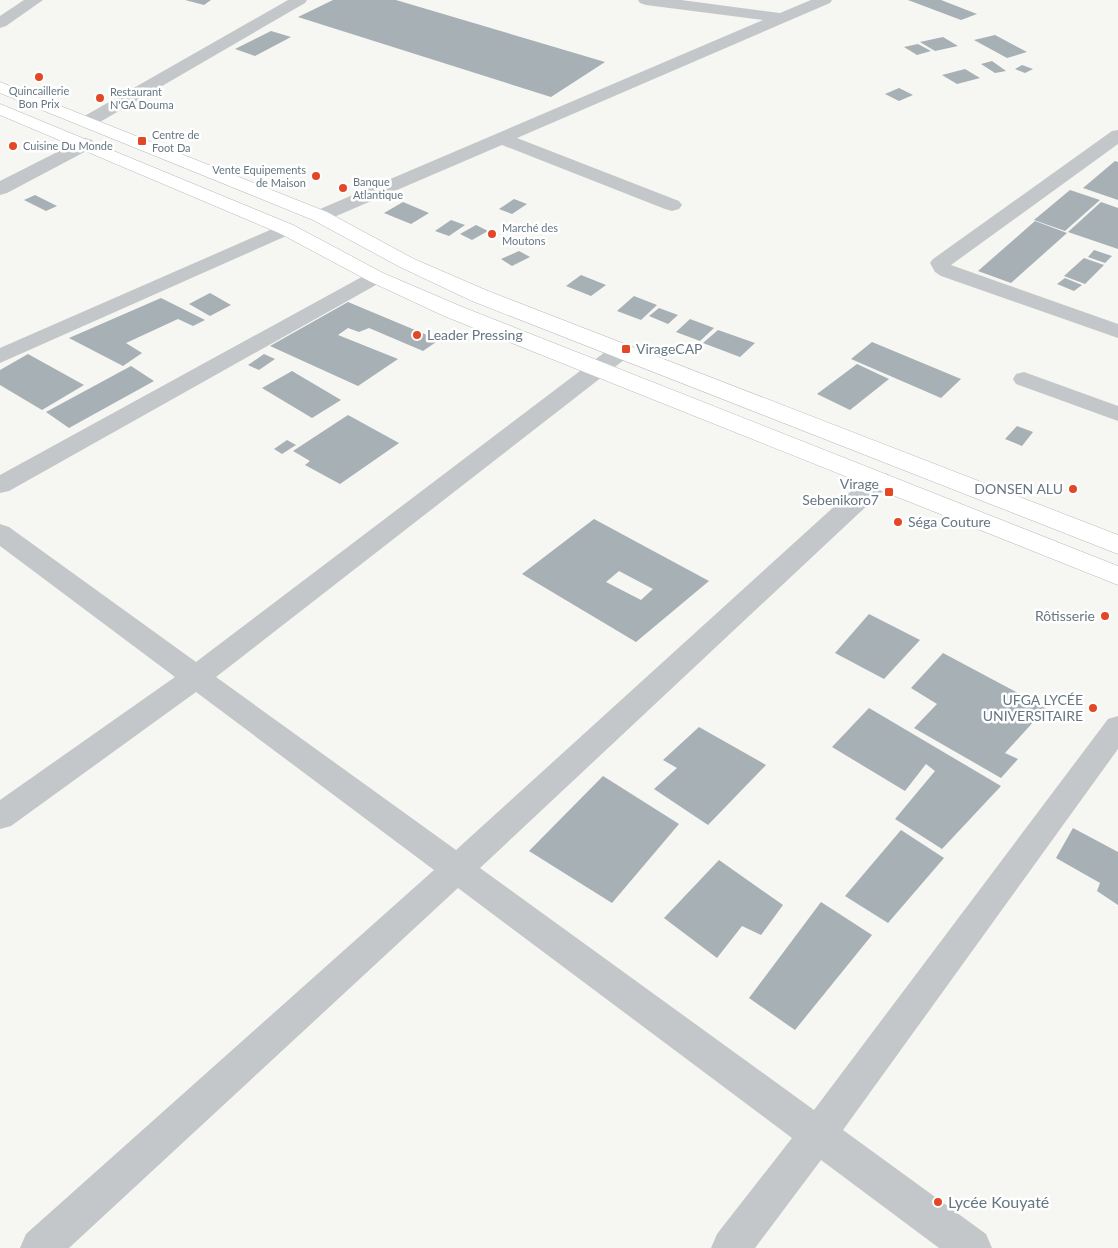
<svg xmlns="http://www.w3.org/2000/svg" width="1118" height="1248" viewBox="0 0 1118 1248" font-family="Lato,sans-serif">
	<style>
		.building { fill: #a7b0b5; fill-rule: evenodd }
		.lines { fill: none; stroke-linecap: round; stroke-linejoin: round }
		.highway-casing { stroke: #b6b9bc; stroke-width: 1 }
		.minor { fill: #c3c7ca; fill-rule: evenodd }
		.highway { fill: #fff; fill-rule: evenodd }
		.poi-dot { fill: #e34725; stroke: #fff; stroke-width: 2 }
		.labels { text-anchor: middle; stroke-width: 5; stroke-linejoin: round; paint-order: stroke }
		.far-poi-label { font-size: 11px; fill: #657783; stroke: #fff; text-anchor: start }
		.poi-label { font-size: 14px; fill: #657783; stroke: #fff; text-anchor: end }
		.near-poi-label { font-size: 16px; fill: #657783; stroke: #fff; text-anchor: start }
	</style>
	<rect width="100%" height="100%" fill="#f6f6f2"/>
	<g class="building">
		<path d="M185 0H211L204 5Z"/>
		<path d="M333 0H396L605 62 551 97 298 17Z"/>
		<path d="M908 0H941L977 14 961 20Z"/>
		<path d="M271 31 291 37 255 56 235 49Z"/>
		<path d="M995 35 1027 52 1007 58 974 40Z"/>
		<path d="M943 37 958 46 935 51 920 42Z"/>
		<path d="M918 44 931 51 917 55 904 47Z"/>
		<path d="M992 61 1006 71 995 73 981 64Z"/>
		<path d="M1022 65 1033 69 1025 73 1015 69Z"/>
		<path d="M965 69 980 78 957 84 942 75Z"/>
		<path d="M899 88 913 95 899 101 885 94Z"/>
		<path d="M1115 161 1118 162V200L1083 188Z"/>
		<path d="M1070 190 1100 200 1065 231 1034 220Z"/>
		<path d="M35 195 57 206 46 211 24 200Z"/>
		<path d="M514 199 527 204 512 214 499 209Z"/>
		<path d="M403 202 429 213 411 224 384 213Z"/>
		<path d="M1101 202 1118 208V249L1068 232Z"/>
		<path d="M451 220 465 225 449 236 435 231Z"/>
		<path d="M1035 221 1067 233 1011 283 978 271Z"/>
		<path d="M476 225 488 231 472 240 460 234Z"/>
		<path d="M1094 250 1112 256 1105 263 1088 257Z"/>
		<path d="M519 251 530 257 512 266 501 259Z"/>
		<path d="M1084 258 1104 265 1085 284 1064 276Z"/>
		<path d="M581 275 606 285 591 296 566 286Z"/>
		<path d="M1065 278 1082 285 1074 291 1057 284Z"/>
		<path d="M210 293 231 305 210 316 189 304Z"/>
		<path d="M634 296 657 305 641 320 617 311Z"/>
		<path d="M161 298 205 320 193 326 178 319 126 343 142 353 123 366 69 338Z"/>
		<path d="M348 302 439 340 423 351 369 328 359 332 348 328 338 335 398 359 358 386 270 346Z"/>
		<path d="M659 308 678 315 668 324 649 316Z"/>
		<path d="M690 319 714 328 700 341 676 332Z"/>
		<path d="M718 330 755 343 740 357 703 343Z"/>
		<path d="M872 342 961 379 941 398 851 359Z"/>
		<path d="M28 354 84 385 42 410 0 385V370Z"/>
		<path d="M264 354 275 359 259 370 248 365Z"/>
		<path d="M857 364 889 379 850 410 817 394Z"/>
		<path d="M131 366 154 381 69 428 46 412Z"/>
		<path d="M292 371 341 400 312 418 262 388Z"/>
		<path d="M348 415 399 443 340 484 305 465 310 461 293 451Z"/>
		<path d="M1017 426 1033 432 1022 446 1005 439Z"/>
		<path d="M287 440 296 445 282 454 274 449Z"/>
		<path d="M594 519 709 581 636 642 522 574ZM619 571 653 589 641 600 606 582Z"/>
		<path d="M869 614 920 640 884 679 835 653Z"/>
		<path d="M943 653 1046 708 1005 753 1018 759 1001 778 914 728 937 704 911 688Z"/>
		<path d="M869 708 1001 786 942 849 895 819 935 771 926 764 905 791 832 747Z"/>
		<path d="M699 727 766 765 708 825 654 789 677 768 663 760Z"/>
		<path d="M603 776 679 824 612 903 529 851Z"/>
		<path d="M1073 828 1118 852V905L1097 891 1100 883 1056 858Z"/>
		<path d="M901 830 944 858 888 923 845 896Z"/>
		<path d="M719 860 783 905 761 935 742 926 717 958 664 918Z"/>
		<path d="M821 902 872 935 795 1030 749 998Z"/>
	</g>
	<g class="lines">
		<defs>
			<g id="highway">
				<path d="M0 82 327 212 414 259 488 291 1118 535V554L472 301 400 267 313 220 0 93Z"/>
				<path d="M0 104 293 225 383 273 460 306 1118 566V585L444 316 369 281 279 233 0 115Z"/>
			</g>
		</defs>
		<use href="#highway" class="highway-casing"/>
		<g class="minor">
			<path d="M24 0H43L6 26 0 28V16Z"/>
			<path d="M288 0H307L305 3 93 126 87 127 81 126 78 122 81 118Z"/>
			<path d="M638 0H681L780 13 811 0H832L830 3 517 138 679 201 682 205 679 209 672 211 665 209 502 145 327 220 320 222 313 220 310 216 313 212 763 20 646 5 640 3Z"/>
			<path d="M1118 130V144L951 265 1118 324V338L941 276 935 272 930 263 933 259 1112 131Z"/>
			<path d="M85 138 92 140 94 144 92 148 7 193 0 195V181Z"/>
			<path d="M286 223 293 225 296 229 293 233 0 363V348Z"/>
			<path d="M376 271 383 273 386 277 383 281 9 491 0 493V475L369 273Z"/>
			<path d="M621 344 629 346 632 351 629 356 216 677 456 850 870 474 879 472 888 474 891 480 888 486 480 868 814 1110 1108 719 1118 716V749L843 1130 986 1234 992 1248H939L821 1160 755 1248H711L717 1234 792 1138 458 888 69 1248H20L26 1234 434 870 196 692 11 826 0 829V800L175 677 0 546V524L9 527 196 662 613 346Z"/>
			<path d="M1024 372 1118 406V421L1016 384 1013 379 1016 374Z"/>
		</g>
		<use href="#highway" class="highway"/>
	</g>
	<g class="poi-dot">
		<circle cx="39" cy="77" r="5"/>
		<circle cx="100" cy="98" r="5"/>
		<rect x="137" y="136" width="10" height="10" rx="2.5"/>
		<circle cx="13" cy="146" r="5"/>
		<circle cx="316" cy="176" r="5"/>
		<circle cx="343" cy="188" r="5"/>
		<circle cx="492" cy="234" r="5"/>
		<circle cx="417" cy="335" r="5"/>
		<rect x="621" y="344" width="10" height="10" rx="2.5"/>
		<circle cx="1073" cy="489" r="5"/>
		<rect x="884" y="487" width="10" height="10" rx="2.5"/>
		<circle cx="898" cy="522" r="5"/>
		<circle cx="1105" cy="616" r="5"/>
		<circle cx="1093" cy="708" r="5"/>
		<circle cx="938" cy="1202" r="5"/>
	</g>
	<g class="labels">
		<g class="far-poi-label">
			<text x="39" y="95" text-anchor="middle">Quincaillerie<tspan x="39" dy="13">Bon Prix</tspan></text>
			<text x="110" y="96">Restaurant<tspan x="110" dy="13">N'GA Douma</tspan></text>
			<text x="152" y="139">Centre de<tspan x="152" dy="13">Foot Da</tspan></text>
			<text x="23" y="150">Cuisine Du Monde</text>
			<text x="306" y="174" text-anchor="end">Vente Equipements<tspan x="306" dy="13">de Maison</tspan></text>
			<text x="353" y="186">Banque<tspan x="353" dy="13">Atlantique</tspan></text>
			<text x="502" y="232">Marché des<tspan x="502" dy="13">Moutons</tspan></text>
		</g>
		<g class="poi-label">
			<text x="427" y="340" text-anchor="start">Leader Pressing</text>
			<text x="636" y="354" text-anchor="start">VirageCAP</text>
			<text x="879" y="489">Virage<tspan x="879" dy="16">Sebenikoro7</tspan></text>
			<text x="1063" y="494">DONSEN ALU</text>
			<text x="908" y="527" text-anchor="start">Séga Couture</text>
			<text x="1095" y="621">Rôtisserie</text>
			<text x="1083" y="705">UFGA LYCÉE<tspan x="1083" dy="16">UNIVERSITAIRE</tspan></text>
		</g>
		<g class="near-poi-label">
			<text x="948" y="1208">Lycée Kouyaté</text>
		</g>
	</g>
</svg>
